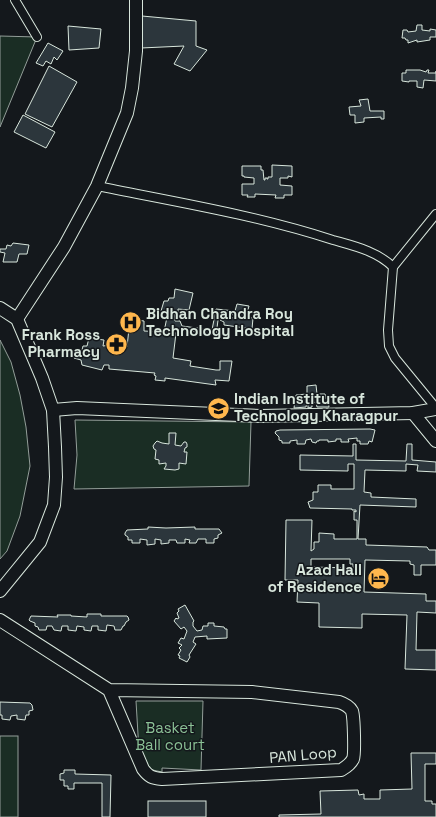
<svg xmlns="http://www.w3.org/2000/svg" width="436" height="817" viewBox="0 0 436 817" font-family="'Space Grotesk',sans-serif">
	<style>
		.green { fill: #1a2d24; stroke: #939e99 }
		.building { fill: #2c363c; stroke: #d8e6dc; fill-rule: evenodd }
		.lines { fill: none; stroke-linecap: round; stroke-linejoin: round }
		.street-casing { stroke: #d8e6dc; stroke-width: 10 }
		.secondary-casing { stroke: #d8e6dc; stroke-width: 14 }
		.street { stroke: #14181c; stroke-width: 8 }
		.secondary { stroke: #14181c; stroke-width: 12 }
		.labels { text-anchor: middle; stroke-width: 3; stroke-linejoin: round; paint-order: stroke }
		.poi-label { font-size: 15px; font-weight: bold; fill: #d8e6dc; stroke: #14181c; text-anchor: start }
		.park-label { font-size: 15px; fill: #8ac095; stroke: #14181c }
		.street-label { font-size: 15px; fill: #d8e6dc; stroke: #14181c }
	</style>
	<rect width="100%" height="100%" fill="#14181c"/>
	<g class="green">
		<path d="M0 36 37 37 0 127Z"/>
		<path d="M0 340 11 362 20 395 26 427 30 466 20 516 7 551 0 559Z"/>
		<path d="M75 420 251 422 249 486 74 489 77 455Z"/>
		<path d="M136 701H203L201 770 162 768V772L148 769 139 751Z"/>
		<rect x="0" y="736" width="18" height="81"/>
	</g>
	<g class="building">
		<path d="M142 16 196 21V46L207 50 190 71 174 64 184 46 141 48Z"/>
		<path d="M417 25H422V30L430 31V29L436 30V37H430V40L417 42V40L408 43V40H406L405 38H402L403 30H407L408 32 416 31Z"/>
		<path d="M68 26 101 29 99 48 69 50Z"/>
		<path d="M48 43 63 51 57 60 54 57 51 64 46 61 43 66 36 63Z"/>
		<path d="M49 66 77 82 52 127 25 114Z"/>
		<path d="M406 70H420L426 72 427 70H429L428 73H436V71V81L424 80 423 88 417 87V81H409V82L402 81V73H406Z"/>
		<path d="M368 99 370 111H384V119H381V117L364 118V122L355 123V115H350L349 107 361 106 359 100Z"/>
		<path d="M23 115 55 132 46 148 14 132Z"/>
		<path d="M272 165 292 166V177L288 176V178H280V185L292 186V195H284V198H275L276 195 255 194V197H247L248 195H242V184H254V178L244 177V176H242V166H261V170H263L264 180H265V178H267V179H268V177H272Z"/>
		<path d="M13 243 29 245 27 254H19L17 262H3L5 253 0 252V249H6L7 245 11 246Z"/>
		<path d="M175 289 193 293 189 310 178 309V313L174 312 175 321H180L182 326 212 330 216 309 235 311 237 304 249 306 246 317 253 318 252 329 224 325V322L220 320 221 317 235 318V315L219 313 216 335 171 328 169 333H176L173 358 191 361 190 366 216 370H220V361H232L229 381 215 380 216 385 165 378V381L155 380 156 376 154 375 155 373 109 369V365H104L102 370 82 365 81 360 74 358V351H80L81 354 83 346H87L89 338 104 340 103 346 111 345 127 347 130 319 144 321V331L164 332 168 312 161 311 164 301H168L169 298H174Z"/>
		<path d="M316 385 317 394H325L326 399H328L329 407H317L316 402 312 403V407L308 408V403L307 402 306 407 294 408 295 401 296 400V395L307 394V386Z"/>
		<path d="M370 429 375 430 372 442 369 441 368 444H360V441H357V438L348 439 349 442H341V439H336V441L328 442V440H319V441H317L316 443 312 442 311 439 306 440 305 444H297V440L290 441V443H282V441L279 440V437L275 433 276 431 280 430Z"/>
		<path d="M169 433H176L175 445 181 446 184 442H186L187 444V447L185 448 184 452H187L186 464 179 463V469L175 470 164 469 166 466V463L159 464V460L155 459 156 450 154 449 153 446 155 443 157 441 162 443 169 444Z"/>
		<path d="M353 444H356V460L406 461 407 444H412V460L436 462V472L417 471 418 465 406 464V471L365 470 364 492 371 493V497L416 499V507L360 505 358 539H366V545L427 547 429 550H436V565H421V575H414V565L410 564V561L365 560 364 592 426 594V601H436V613L417 612 416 650H436V670L405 669 407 615 362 614V628L319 627V603L297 602 298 580H285L286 520H312L311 551 314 549V542H319V533L334 534V539H357V520H354V511L356 512V510H352V509L310 508 308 502 313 500V492H318V485H331V489H354V464H348V471L300 470V455L353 456ZM311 559H350V564H353V568L311 567Z"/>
		<path d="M148 527 166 528 195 527V529H219L222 533 218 535V538L214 539V543H206V539H198L196 543H189L190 540 185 539V543H177L176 540H169V543L161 544V540L155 539V544L147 545V540L140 539V543H132V540H128V537L125 535V533L127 530 148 529Z"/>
		<path d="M185 605 194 621 193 622V626L197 631 202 630 203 626H208V623H214V626L224 627 225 629H227V638L207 639V636L195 637 193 642 196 644 189 655 190 657 187 662 179 658 180 656 178 655 181 650 179 648 182 645 178 643 181 638 184 639 187 631 184 627 181 629 174 621 176 618 177 619 179 618 177 613 179 611 178 609Z"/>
		<path d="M87 614H101V616H127L128 617 129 620 126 622 124 626H123L121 630H115L114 626 107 625 106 631 98 630V626H92L91 631 84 630V627L77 626 76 631 68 630V626H62L61 631 54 630 52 626H47L46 630H39L38 627 35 626V623L30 621 29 620 31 616 58 617 57 615H71V616L87 617Z"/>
		<path d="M0 702 30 703 32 705 33 710 29 711V715H26L25 720 17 719V715L11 716 10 720 2 719V715H0Z"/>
		<path d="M411 753H436V764H425V801H432V804H436V817H279V815L321 814 320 791 358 790 359 795 364 794V799H380V790L412 789Z"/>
		<path d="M64 770H75V774L111 775 110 817H102V783H74V789H68V786H64V780H60V774L64 773Z"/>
		<rect x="148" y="801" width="58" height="16"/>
	</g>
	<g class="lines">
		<defs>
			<g id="street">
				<path d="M15 0 37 37"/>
				<path d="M97 186C176 202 256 215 333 240 354 246 377 251 393 267"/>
				<path d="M436 214 393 267 388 330 389 346 395 358 436 408"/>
			</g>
			<g id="secondary">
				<path d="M0 308 17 319 42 378 53 410 55 447 56 477 54 505 40 542 0 591"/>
				<path d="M17 319 64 247 97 186 127 113 132 88 136 51V0"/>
				<path d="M53 410 77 408 261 416 413 413 436 409"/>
				<path d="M413 413 436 441"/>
				<path d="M0 620 109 690 252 692 339 702C345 704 349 706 352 711 354 717 355 754 353 759 350 765 346 767 341 770L162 779C152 778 149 777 143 769L109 690"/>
			</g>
		</defs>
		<use href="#street" class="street-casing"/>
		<use href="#secondary" class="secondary-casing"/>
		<use href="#street" class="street"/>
		<use href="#secondary" class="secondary"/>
	</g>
	<defs>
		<symbol id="hospital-disc" viewBox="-11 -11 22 22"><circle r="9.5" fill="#ffb74d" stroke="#14181c"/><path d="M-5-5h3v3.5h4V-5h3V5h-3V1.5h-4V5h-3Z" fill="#111"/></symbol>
		<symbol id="pharmacy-disc" viewBox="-11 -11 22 22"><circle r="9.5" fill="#ffb74d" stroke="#14181c"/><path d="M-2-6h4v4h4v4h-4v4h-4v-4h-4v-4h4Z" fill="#111"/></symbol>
		<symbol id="university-disc" viewBox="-11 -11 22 22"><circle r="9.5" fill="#ffb74d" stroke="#14181c"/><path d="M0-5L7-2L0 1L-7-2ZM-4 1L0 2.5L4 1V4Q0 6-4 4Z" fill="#111"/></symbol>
		<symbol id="hotel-disc" viewBox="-11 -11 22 22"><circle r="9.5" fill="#ffb74d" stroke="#14181c"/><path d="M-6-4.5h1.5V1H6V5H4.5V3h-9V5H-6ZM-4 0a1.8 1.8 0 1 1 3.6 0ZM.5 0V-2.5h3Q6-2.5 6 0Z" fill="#111"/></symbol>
	</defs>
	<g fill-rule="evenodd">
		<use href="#hospital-disc" x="118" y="310" width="25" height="25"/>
		<use href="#pharmacy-disc" x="104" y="332" width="25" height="25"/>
		<use href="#university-disc" x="206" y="396" width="25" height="25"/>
		<use href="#hotel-disc" x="366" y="566" width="25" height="25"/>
	</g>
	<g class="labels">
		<g class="poi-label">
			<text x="146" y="319">Bidhan Chandra Roy<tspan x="146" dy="17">Technology Hospital</tspan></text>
			<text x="100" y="340" text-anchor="end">Frank Ross<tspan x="100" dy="17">Pharmacy</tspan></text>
			<text x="234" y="404">Indian Institute of<tspan x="234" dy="17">Technology Kharagpur</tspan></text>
			<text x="362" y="575" text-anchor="end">Azad Hall<tspan x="362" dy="17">of Residence</tspan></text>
		</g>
		<g class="park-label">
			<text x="170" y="733">Basket<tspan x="170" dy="17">Ball court</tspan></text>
		</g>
		<g class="street-label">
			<text transform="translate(303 755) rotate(-5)" y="5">PAN Loop</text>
		</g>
	</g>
</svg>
